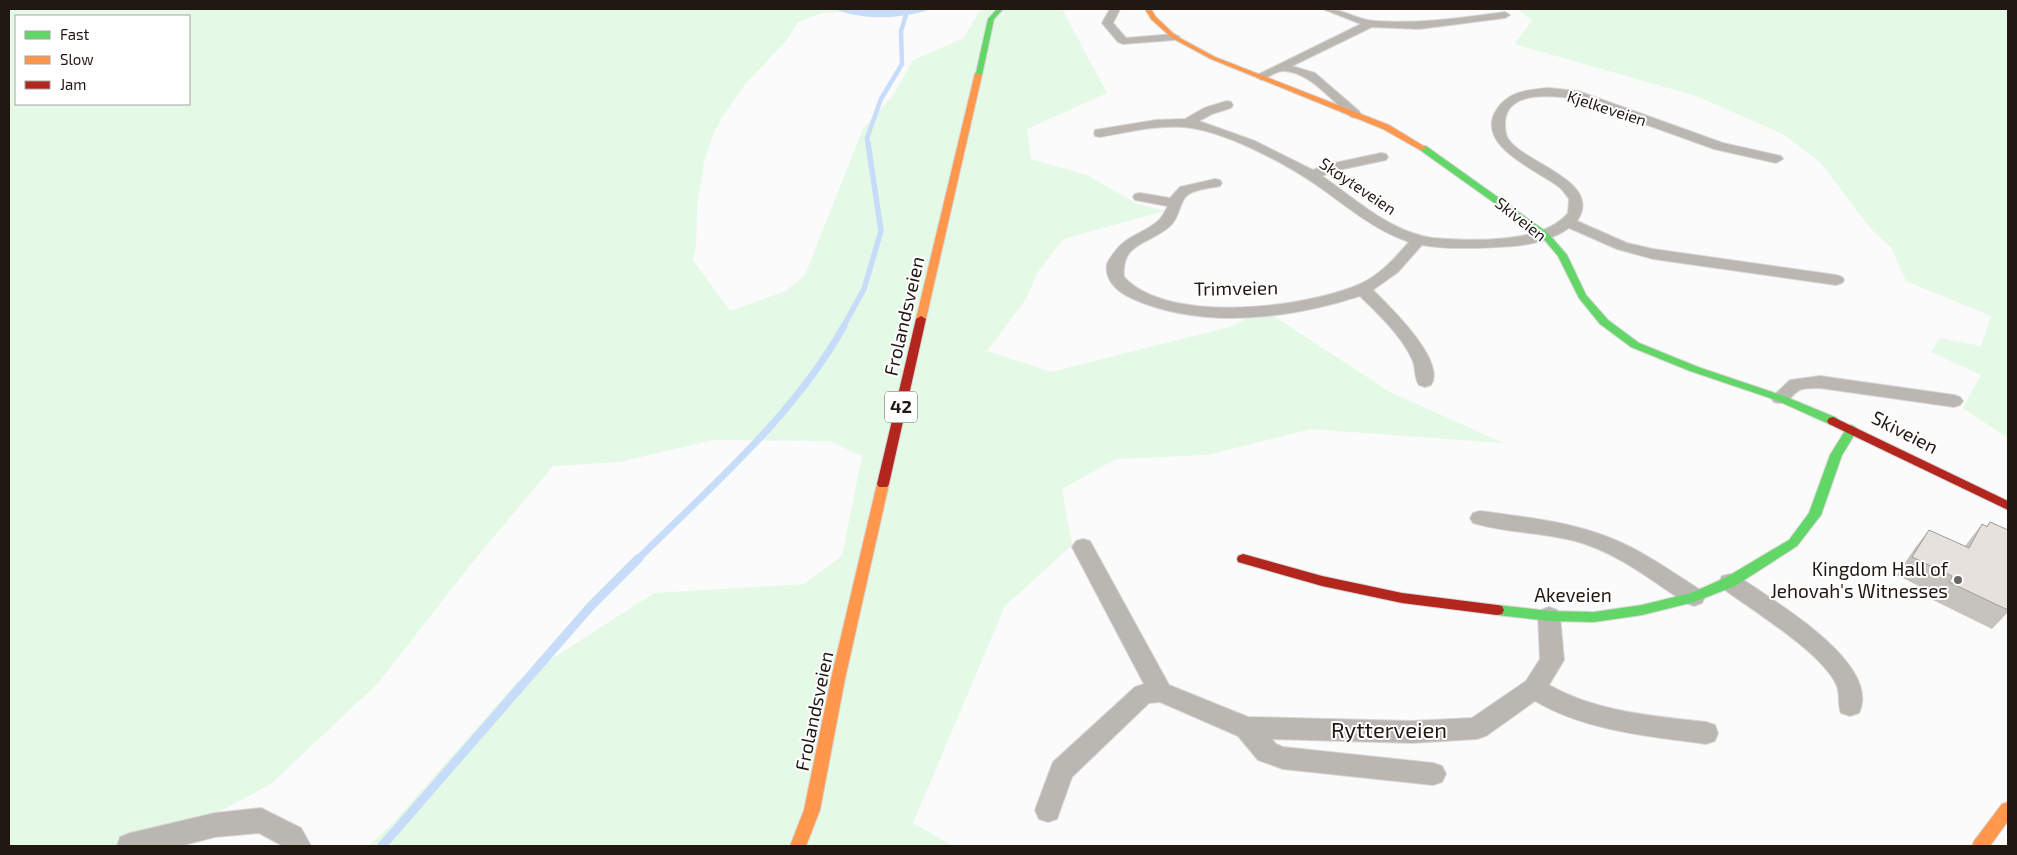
<svg xmlns="http://www.w3.org/2000/svg" width="2017" height="855" viewBox="0 0 2017 855" font-family="'Exo 2',sans-serif">
	<style>
		.green { fill: #e4f9e6; fill-rule: evenodd }
		.water { fill: #c6dcf9 }
		.lines { fill: none; stroke-linecap: round; stroke-linejoin: round }
		.stream-far3 { stroke: #c6dcf9; stroke-width: 4.5 }
		.stream-far2 { stroke: #c6dcf9; stroke-width: 5.5 }
		.stream-far1 { stroke: #c6dcf9; stroke-width: 7 }
		.stream { stroke: #c6dcf9; stroke-width: 9 }
		.street-casing { stroke: #d8d7d6; stroke-width: 2 }
		.fast-casing { stroke: #d8d7d6; stroke-width: 2 }
		.slow-casing { stroke: #d8d7d6; stroke-width: 2 }
		.jam-casing { stroke: #d8d7d6; stroke-width: 2 }
		.street { fill: #bab7b3; fill-rule: evenodd }
		.fast { fill: #63d668; fill-rule: evenodd }
		.slow { fill: #ff974d; fill-rule: evenodd }
		.jam { fill: #b3261e; fill-rule: evenodd }
		.wall { fill: #c6c2be }
		.building { fill: #e6e1dd; stroke: #a19e9b }
		.poi-dot { fill: #6d6763; stroke: #fff; stroke-width: 2 }
		.labels { text-anchor: middle; stroke-width: 4; stroke-linejoin: round; paint-order: stroke }
		.far-street-label { font-size: 16px; fill: #211811; stroke: #fff }
		.shield { fill: #fff; stroke: #645d58; stroke-width: 1 }
		.shield-label { font-size: 18px; font-weight: bold; fill: #211811 }
		.street-label { font-size: 19px; fill: #211811; stroke: #fff }
		.poi-label { font-size: 19px; fill: #211811; stroke: #fff; text-anchor: end }
		.near-street-label { font-size: 22px; fill: #211811; stroke: #fff }
	</style>
	<rect width="100%" height="100%" fill="#fbfbfb"/>
	<g class="green">
		<path d="M9 9H834L841 12 822 13 798 22 787 40 745 84 721 119 713 135 704 162 697 210 696 246 693 260 730 311 786 291 805 275 863 129 894 94 913 60 964 38 980 10 977 9H1062L1107 93 1027 129 1031 159 1087 175 1137 204 1165 211 1063 239 1038 272 1026 299 987 351 1051 372 1233 326 1261 311 1271 314 1388 391 1503 443 1311 429 1207 455 1116 459 1062 489 1072 545 1005 606 913 823 953 846H368L392 824 519 680 654 593 804 584 842 556 862 456 829 441 713 440 620 462 553 466 471 564 378 683 271 784 154 846H9ZM16 16H189V104H16Z"/>
		<path d="M1517 9H2008V438L1963 408 1981 375 1931 352 1940 338 1981 346 1991 316 1906 281 1891 247 1874 232 1860 215 1821 163 1783 134 1696 96 1514 44 1532 21Z"/>
	</g>
	<path class="water" d="M834 9H932C900 19 866 21 834 9Z"/>
	<g class="lines">
		<path class="stream-far3" d="M868 144 867 138 881 99 902 64 901 31 906 15"/>
		<path class="stream-far2" d="M843 327 864 289 881 231 868 143"/>
		<path class="stream-far1" d="M637 560C710 487 793 417 844 326"/>
		<path class="stream" d="M382 846 590 607 639 558"/>
		<defs>
			<g id="street">
				<path d="M1110 9H1120L1113 23 1126 38 1174 34 1180 37 1174 40 1123 44 1118 42 1102 23Z"/>
				<path d="M1323 9C1343 8 1356 20 1375 21 1420 24 1460 18 1505 12L1510 15 1505 18 1419 29 1372 27 1292 66 1315 73 1359 111 1361 114 1355 118 1351 117C1332 101 1309 71 1283 71 1276 71 1268 78 1261 80L1255 76 1361 24Z"/>
				<path d="M1548 88 1578 91 1723 143 1781 156 1783 159 1776 163 1714 149 1572 98C1551 96 1507 90 1505 122 1505 128 1505 135 1509 140 1526 164 1604 182 1577 221L1627 243 1653 249 1836 275 1842 277 1844 280 1842 283 1836 285 1653 259 1617 249 1569 228C1542 247 1512 246 1480 248 1460 248 1441 249 1422 245L1398 272 1373 290C1389 306 1447 361 1431 385L1425 387 1419 385C1414 378 1416 367 1412 359 1401 335 1378 314 1360 296 1289 319 1201 330 1131 298 1118 292 1104 280 1107 264 1108 261 1111 257 1113 254 1126 235 1143 234 1158 221 1162 218 1164 212 1167 208V206L1135 200 1133 197 1135 194 1140 193 1170 198 1180 187 1215 179 1220 180 1222 183 1220 186C1211 188 1197 189 1189 194 1179 200 1180 218 1170 226 1149 245 1121 242 1124 277 1168 325 1306 308 1360 284 1380 275 1395 258 1409 242 1374 230 1348 207 1318 186 1285 163 1223 130 1183 127 1155 125 1127 132 1100 137L1095 136 1094 133 1095 130 1156 120 1185 119 1204 108 1227 101 1231 102 1233 105 1231 108 1212 114 1199 121 1255 141 1313 170 1325 165 1381 153 1386 154 1388 157 1386 160 1334 171 1322 176C1357 200 1390 232 1433 238 1470 241 1543 244 1568 213L1569 199C1566 195 1563 190 1559 187 1537 170 1473 145 1497 109 1509 91 1528 90 1548 88Z"/>
				<path d="M1820 376 1954 395 1960 397 1963 401 1960 405 1954 407 1820 388C1815 388 1808 388 1803 389 1790 392 1791 407 1774 402L1771 398 1790 380Z"/>
				<path d="M1480 511C1523 517 1567 521 1608 537 1642 550 1672 572 1702 591L1705 597 1702 603 1694 606 1686 603C1651 580 1616 552 1575 541 1542 532 1506 533 1473 523L1470 518 1473 513Z"/>
				<path d="M1083 539 1090 541 1169 685 1248 717 1412 721 1472 718 1526 681 1540 659 1538 616 1541 610 1549 607 1557 610 1560 616 1564 660 1549 685C1597 712 1652 716 1706 722L1715 725 1718 733 1715 741 1706 744C1648 736 1586 731 1535 701L1486 736 1477 739 1412 743 1272 739 1276 744 1283 747 1433 763 1442 766 1446 774 1442 782 1433 785 1283 769 1258 760 1238 736 1160 702 1149 703 1072 777 1057 819 1048 822 1039 819 1035 810 1053 762 1135 687 1144 684 1072 547 1076 541Z"/>
				<path d="M1730 574 1738 576C1771 600 1883 663 1859 713L1850 716 1841 713C1837 704 1841 693 1836 684 1821 652 1752 610 1722 588L1719 582 1722 576Z"/>
				<path d="M261 808 301 828 311 846H283L259 833 215 837 180 846H117L120 837 130 833 215 813Z"/>
			</g>
			<g id="fast">
				<path d="M997 9H1003L994 19 982 75 975 77 988 19Z"/>
				<path d="M1420 146H1426L1548 233 1567 255 1586 295 1608 320 1639 343 1698 367 1784 396 1837 418 1839 421 1837 424H1829L1776 400 1690 371 1631 347 1600 324 1579 298 1558 256 1542 237 1420 150Z"/>
				<path d="M1852 425 1858 429 1842 455 1821 515 1797 546 1735 586 1694 602 1642 615 1594 622 1549 621 1497 615 1492 614 1490 610 1492 606 1497 605 1549 611 1594 612 1642 605 1691 593 1725 578 1789 540 1809 513 1830 455 1848 426Z"/>
			</g>
			<g id="slow">
				<path d="M1145 9H1151L1156 17 1176 36 1215 57 1389 125 1427 148 1420 150 1383 129 1211 59 1172 38 1151 19Z"/>
				<path d="M975 73 982 75 926 319 921 322 916 319Z"/>
				<path d="M883 480 887 481 889 484 845 679 820 810 806 846H790L804 810 831 679 877 484 879 481Z"/>
				<path d="M2008 802V821L1990 846H1972L1974 841 2002 804Z"/>
			</g>
			<g id="jam">
				<path d="M921 316 926 319 889 484 887 487H879L877 484 916 319Z"/>
				<path d="M1833 417 2008 501V510L1829 424 1827 421 1829 418Z"/>
				<path d="M1243 554 1322 576 1402 593 1497 605 1502 606 1504 610 1502 614 1497 615 1402 603 1322 586 1238 562 1237 559 1238 556Z"/>
			</g>
		</defs>
		<use href="#street" class="street-casing"/>
		<use href="#fast" class="fast-casing"/>
		<use href="#slow" class="slow-casing"/>
		<use href="#jam" class="jam-casing"/>
		<use href="#street" class="street"/>
		<use href="#fast" class="fast"/>
		<use href="#slow" class="slow"/>
		<use href="#jam" class="jam"/>
	</g>
	<path class="wall" d="M1990 522 2008 530V612L1992 629 1933 600 1936 595 1897 575 1915 548 1929 530 1965 546 1982 524 1987 526Z"/>
	<path class="building" d="M1990 522 2008 530V610L1949 582 1952 576 1912 557 1929 530 1969 548 1982 524 1987 527Z"/>
	<circle class="poi-dot" cx="1958" cy="580" r="5"/>
	<g class="labels">
		<g class="far-street-label">
			<text transform="translate(1607 108) rotate(18)" y="6">Kjelkeveien</text>
			<text transform="translate(1358 186) rotate(34)" y="6">Skøyteveien</text>
			<text transform="translate(1521 219) rotate(38)" y="6">Skiveien</text>
		</g>
		<rect class="shield" x="885" y="391.5" width="32" height="31" rx="4"/>
		<g class="shield-label">
			<text x="901" y="413">42</text>
		</g>
		<g class="street-label">
			<text transform="translate(1236 288) rotate(-1)" y="7">Trimveien</text>
			<text transform="translate(904 316) rotate(-77)" y="7">Frolandsveien</text>
			<text transform="translate(1905 432) rotate(27)" y="7">Skiveien</text>
			<text x="1573" y="602">Akeveien</text>
			<text transform="translate(814 711) rotate(-78)" y="7">Frolandsveien</text>
		</g>
		<g class="poi-label">
			<text x="1948" y="576">Kingdom Hall of<tspan x="1948" dy="22">Jehovah's Witnesses</tspan></text>
		</g>
		<g class="near-street-label">
			<text x="1389" y="738">Rytterveien</text>
		</g>
	</g>
	<rect width="2017" height="855" fill="none" stroke="#211811" stroke-width="20"/>
	<rect x="15" y="15" width="175" height="90" fill="#ffffff" stroke="#a6a3a0"/>
	<rect x="25" y="31" width="25" height="8" fill="#63d668" stroke="#a6a3a0"/>
	<text x="60" y="40" font-size="15" fill="#211811">Fast</text>
	<rect x="25" y="56" width="25" height="8" fill="#ff974d" stroke="#a6a3a0"/>
	<text x="60" y="65" font-size="15" fill="#211811">Slow</text>
	<rect x="25" y="81" width="25" height="8" fill="#b3261e" stroke="#a6a3a0"/>
	<text x="60" y="90" font-size="15" fill="#211811">Jam</text>
</svg>
